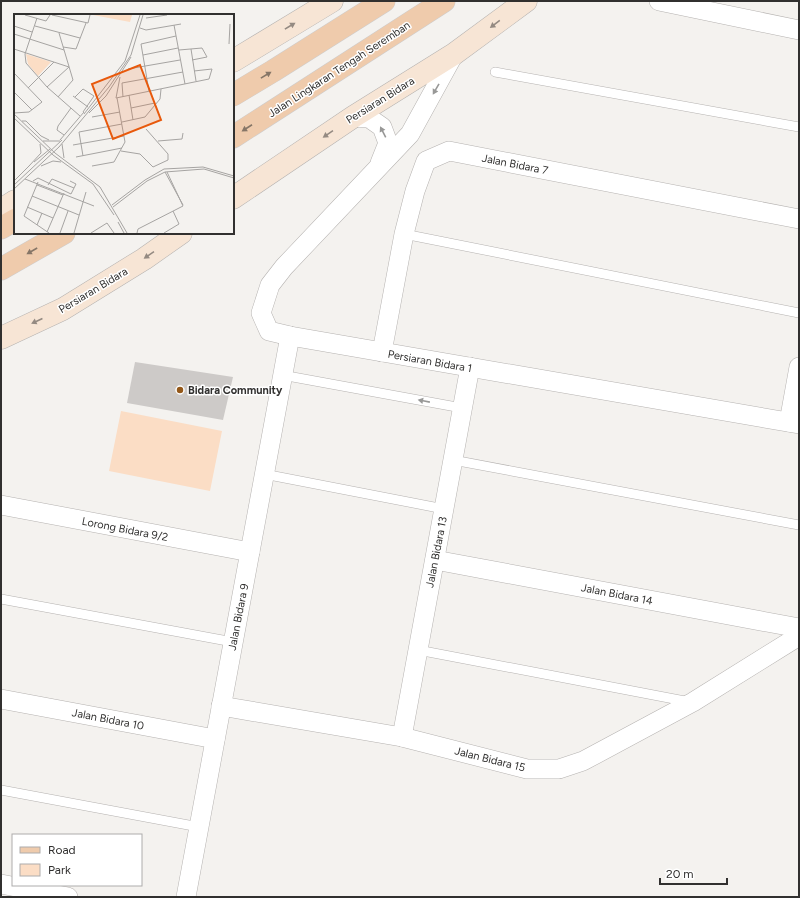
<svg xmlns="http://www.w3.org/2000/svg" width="800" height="898" viewBox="0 0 800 898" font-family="Figtree,sans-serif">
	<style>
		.green { fill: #fbddc5 }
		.building { fill: #cdcac8 }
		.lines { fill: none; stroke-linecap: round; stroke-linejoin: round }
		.lane-casing { stroke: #b5b2b0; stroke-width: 10 }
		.street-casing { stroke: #b5b2b0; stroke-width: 20 }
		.secondary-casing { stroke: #b5b2b0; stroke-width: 23 }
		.primary-casing { stroke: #cecdcd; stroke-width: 23 }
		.lane { stroke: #fff; stroke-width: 9 }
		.street { stroke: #fff; stroke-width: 19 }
		.secondary { stroke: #f7e5d5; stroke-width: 22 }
		.primary { stroke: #efcbac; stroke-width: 22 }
		.oneway { fill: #948a82 }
		.oneway2 { fill: #867667 }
		.oneway3 { fill: #989897 }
		.poi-dot { fill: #945819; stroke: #fff; stroke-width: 1.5 }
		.labels { text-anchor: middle; stroke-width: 3; stroke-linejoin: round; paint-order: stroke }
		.street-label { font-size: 11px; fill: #31302f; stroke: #fff }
		.poi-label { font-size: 11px; font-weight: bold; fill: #31302f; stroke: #fff; text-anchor: start }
		.inset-road { fill: none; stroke: #a6a4a2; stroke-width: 1 }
		.view { fill: #e8590c; fill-opacity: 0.15; stroke: #e8590c; stroke-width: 2 }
		.inset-edge { fill: none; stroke: #31302f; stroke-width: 2 }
	</style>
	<rect width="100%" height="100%" fill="#f4f2ef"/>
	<path class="green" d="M121 411 222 431 210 491 109 471Z"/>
	<path class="building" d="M135 362 233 377 223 420 127 403Z"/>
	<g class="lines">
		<defs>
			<g id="lane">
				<path d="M495 72 799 127"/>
				<path d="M404 234 799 313"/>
				<path d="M282 375 462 408"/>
				<path d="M453 460 799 525"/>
				<path d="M264 474 444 509"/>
				<path d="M1 599 233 642"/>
				<path d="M418 650 690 702"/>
				<path d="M1 790 199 827"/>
			</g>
			<g id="street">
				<path d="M659 1 799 30"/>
				<path d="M454 54 410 134 284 267 270 285 261 313 269 331 290 336 799 424"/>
				<path d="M353 117 369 118 382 127 388 143 380 163"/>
				<path d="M382 352 404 234 415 191 426 161 449 151 799 219"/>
				<path d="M789 422 799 367"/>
				<path d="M1 505 250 552"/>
				<path d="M435 560 799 628"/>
				<path d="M1 699 215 739"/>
				<path d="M221 706 402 737 527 769H559L583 761 693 702 799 636"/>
				<path d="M402 737 470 367"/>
				<path d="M1 884 68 897"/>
				<path d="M186 897 290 336"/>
			</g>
			<g id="secondary">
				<path d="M233 61 332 1"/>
				<path d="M233 198 353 117 454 54 526 1"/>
				<path d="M1 210 15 201"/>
				<path d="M1 338 63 309 144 259 181 233"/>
			</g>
			<g id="primary">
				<path d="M233 95 273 71 384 1"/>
				<path d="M233 137 444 1"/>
				<path d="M1 228 15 220"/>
				<path d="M1 269 64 233"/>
			</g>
		</defs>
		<use href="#lane" class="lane-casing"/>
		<use href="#street" class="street-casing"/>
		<use href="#secondary" class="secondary-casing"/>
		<use href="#primary" class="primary-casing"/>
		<use href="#lane" class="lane"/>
		<use href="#street" class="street"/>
		<use href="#secondary" class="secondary"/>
		<use href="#primary" class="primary"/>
	</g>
	<defs><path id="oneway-solid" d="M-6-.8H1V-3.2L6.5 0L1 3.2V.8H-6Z"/></defs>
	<g class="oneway">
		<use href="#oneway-solid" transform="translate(495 24) rotate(143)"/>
		<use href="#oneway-solid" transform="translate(290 26) rotate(-31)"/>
		<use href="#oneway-solid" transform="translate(328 134) rotate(146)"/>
		<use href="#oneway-solid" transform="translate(149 255) rotate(146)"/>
		<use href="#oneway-solid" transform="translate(37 321) rotate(155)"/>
	</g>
	<g class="oneway2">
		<use href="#oneway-solid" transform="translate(266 75) rotate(-31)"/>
		<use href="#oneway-solid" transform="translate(247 128) rotate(147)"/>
		<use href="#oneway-solid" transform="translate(32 251) rotate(150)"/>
	</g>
	<g class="oneway3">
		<use href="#oneway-solid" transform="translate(436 89) rotate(120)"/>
		<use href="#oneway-solid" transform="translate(383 132) rotate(-117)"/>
		<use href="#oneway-solid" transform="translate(424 401) rotate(-169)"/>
	</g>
	<circle class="poi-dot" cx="180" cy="390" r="4"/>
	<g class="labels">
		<g class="street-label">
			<text transform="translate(339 69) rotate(-33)" y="4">Jalan Lingkaran Tengah Seremban</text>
			<text transform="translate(380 100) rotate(-32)" y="4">Persiaran Bidara</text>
			<text transform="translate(515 164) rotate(11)" y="4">Jalan Bidara 7</text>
			<text transform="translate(93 290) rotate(-31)" y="4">Persiaran Bidara</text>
			<text transform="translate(430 361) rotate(10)" y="4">Persiaran Bidara 1</text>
			<text transform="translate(125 529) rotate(11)" y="4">Lorong Bidara 9/2</text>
			<text transform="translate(436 552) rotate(-79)" y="4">Jalan Bidara 13</text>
			<text transform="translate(617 594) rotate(11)" y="4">Jalan Bidara 14</text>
			<text transform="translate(238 617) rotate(-79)" y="4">Jalan Bidara 9</text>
			<text transform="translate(108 719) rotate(11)" y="4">Jalan Bidara 10</text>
			<text transform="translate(490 759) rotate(14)" y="4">Jalan Bidara 15</text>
		</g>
		<g class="poi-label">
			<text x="188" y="394">Bidara Community</text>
		</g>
	</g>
	<g transform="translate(14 14)">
		<rect width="220" height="220" fill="#f4f2ef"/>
		<path d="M79 1H118L116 8ZM12 40 37 48 24 62 14 50Z" fill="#fbddc5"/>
		<path class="inset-road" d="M11 1 32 7 36 1M38 1 74 9 76 1M23 4 11 40 12 49 33 73 66 102M132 4 153 1M160 11 171 70M0 12 18 18M21 12 66 24M126 14 132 16 167 10M0 20 50 36M215 30 216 10M49 33 62 35 72 9M0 35 55 53M177 35 182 67M165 36 188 34 193 43 178 46M129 41 164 34M114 55 166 46M0 59 28 88 15 98 0 99M106 63 102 84 195 65 198 55 180 57M33 73 55 53M14 74 40 48M135 77 127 30 162 22M0 78 18 96M115 81 119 106M59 82 74 93M44 83 59 66 45 19M61 83 69 75 80 82 69 98M109 83 108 69 169 58M117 94 141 89M75 99 92 82 117 43M0 100 41 139 86 173 113 219M70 100 111 47 126 1M78 103 106 98M0 104 39 141 79 170 100 201M8 107H12L27 122 35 126M108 108 131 103 146 85 147 75M50 121 43 116 44 112 57 94M46 126 70 98M29 127H46M144 127 168 125 169 119M48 130 50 144M59 131 110 122M107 137 126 140 139 153 154 146V140L132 115M69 142 65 118 108 110M62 143 108 134M20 148 36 135M15 152 27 139 26 130M27 152 39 147 47 148M78 152 100 148 111 128 103 84M151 158 169 191M153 158 169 192M11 165 80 192M0 167 16 151M19 167 24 164 57 180M56 167 62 170 57 180M24 168 10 202 35 219M0 171 48 126M23 171 49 181M34 171 38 165 60 174M0 175 45 133 95 73 117 41 129 1M18 182 65 201M98 191 131 166 150 155 189 153 220 162M13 193 39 204M99 193 133 167 151 158 190 155 220 164M104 208 110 219M23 211 28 199M33 218 50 179M46 219 54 197M60 219 72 178M77 219 93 209 100 219M123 219 124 215 169 192M150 219 165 210 159 197"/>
		<path class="view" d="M126 51 147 106 99 125 78 70Z"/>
		<rect width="220" height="220" class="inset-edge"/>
	</g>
	<rect width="800" height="898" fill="none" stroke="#31302f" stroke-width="4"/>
	<rect x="12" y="834" width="130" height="52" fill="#ffffff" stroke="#adacac"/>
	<rect x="20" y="847" width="20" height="6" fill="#efcbac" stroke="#adacac"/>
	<text x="48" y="854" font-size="12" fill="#31302f">Road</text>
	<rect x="20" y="864" width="20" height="12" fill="#fbddc5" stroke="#adacac"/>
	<text x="48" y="874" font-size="12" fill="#31302f">Park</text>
	<path d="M660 878v6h67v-6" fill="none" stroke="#31302f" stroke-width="2"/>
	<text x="666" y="878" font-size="12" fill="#31302f" stroke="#ffffff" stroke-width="3" paint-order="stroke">20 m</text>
</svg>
